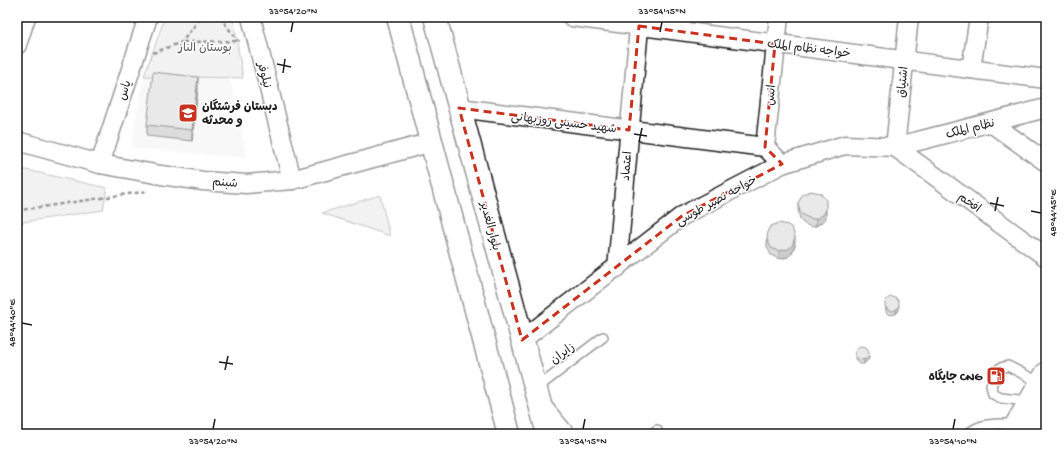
<svg xmlns="http://www.w3.org/2000/svg" width="1063" height="451" viewBox="0 0 1063 451" font-family="'Gochi Hand','Playpen Sans Arabic',sans-serif">
	<style>
		.built { fill: #f0f0f0 }
		.green { fill: #e2e2e2; stroke: #7f7f7f }
		.lines { fill: none; stroke-linecap: round; stroke-linejoin: round }
		.service-casing { stroke: #1c1c1c; stroke-width: 12 }
		.minor-casing { stroke: #1c1c1c; stroke-width: 21 }
		.secondary-casing { stroke: #1c1c1c; stroke-width: 25 }
		.primary-casing { stroke: #1c1c1c; stroke-width: 25 }
		.path { stroke: #1c1c1c; stroke-width: 2.5; stroke-dasharray: 4 3; stroke-linecap: butt }
		.service { stroke: #fff; stroke-width: 9 }
		.minor { stroke: #fff; stroke-width: 18 }
		.secondary { stroke: #fff; stroke-width: 22 }
		.primary { stroke: #fff; stroke-width: 22 }
		.wall { fill: #b1b1b1; stroke: #1c1c1c }
		.shaded-wall { fill: #909090; stroke: #1c1c1c }
		.building { fill: #cecece; stroke: #1c1c1c }
		.marked { fill: none; stroke: #c8321e; stroke-width: 3; stroke-dasharray: 8 5; stroke-linejoin: round }
		.ticks { fill: none; stroke: #1c1c1c; stroke-width: 1.5 }
		.labels { text-anchor: middle; stroke-width: 3; stroke-linejoin: round; paint-order: stroke }
		.park-label { font-size: 12px; fill: #575757; stroke: #fff }
		.street-label { font-size: 12px; fill: #1c1c1c; stroke: #fff }
		.poi-label { font-size: 12px; font-weight: bold; fill: #1c1c1c; stroke: #fff; text-anchor: start }
		.neatline { fill: none; stroke: #1c1c1c; stroke-width: 1.5 }
		.ticks-label { font-size: 10px; text-anchor: middle; fill: #1c1c1c }
	</style>
	<rect width="100%" height="100%" fill="#fff"/>
	<filter id="ink" filterUnits="userSpaceOnUse"><feTurbulence type="fractalNoise" baseFrequency=".025" numOctaves="2"/><feDisplacementMap in="SourceGraphic" scale="8" xChannelSelector="R" yChannelSelector="G"/><feConvolveMatrix kernelMatrix="1 2 1 2 8 2 1 2 1" color-interpolation-filters="sRGB"/></filter>
	<g filter="url(#ink)">
		<path class="built" d="M144 76 230 77 247 158 131 148Z"/>
		<g class="green">
			<path d="M165 17H233L243 78 144 76Z"/>
			<path d="M17 168 107 188 103 210 17 223Z"/>
			<path d="M380 195 390 236 322 213Z"/>
		</g>
		<g class="lines">
			<defs>
				<g id="service">
					<path d="M537 388 603 337"/>
					<path d="M1029 401 1001 398 993 394 991 385 1000 368 1008 366 1031 378 1041 379"/>
					<path d="M652 434 657 430"/>
					<path d="M968 434C981 422 998 424 1015 424"/>
				</g>
				<g id="minor">
					<path d="M251 17 292 180"/>
					<path d="M572 17 1046 79"/>
					<path d="M17 45 26 17"/>
					<path d="M971 69 979 17"/>
					<path d="M459 108 765 147 782 164"/>
					<path d="M991 123 1046 162"/>
					<path d="M17 141 100 164 161 175 203 181 246 184 292 180 432 142"/>
					<path d="M765 147 779 17"/>
					<path d="M895 147 1046 257"/>
					<path d="M895 147 909 17"/>
					<path d="M100 164 148 17"/>
					<path d="M617 268 640 17"/>
					<path d="M522 340 682 216 782 164 845 145 895 147 1046 108"/>
					<path d="M541 405 565 434"/>
				</g>
				<g id="secondary">
					<path d="M1011 434 1046 374"/>
					<path d="M1034 434 1046 411"/>
				</g>
				<g id="primary">
					<path d="M398 17 509 434"/>
					<path d="M435 17 548 434"/>
				</g>
			</defs>
			<use href="#service" class="service-casing"/>
			<use href="#minor" class="minor-casing"/>
			<use href="#secondary" class="secondary-casing"/>
			<use href="#primary" class="primary-casing"/>
			<g class="path">
				<path d="M220 17 238 41"/>
				<path d="M183 42 240 41"/>
				<path d="M153 53 182 42 201 17"/>
				<path d="M17 209 21 210 148 191"/>
			</g>
			<use href="#service" class="service"/>
			<use href="#minor" class="minor"/>
			<use href="#secondary" class="secondary"/>
			<use href="#primary" class="primary"/>
		</g>
		<g class="wall">
			<path d="M198 88 192 141 147 136V125Z"/>
			<path d="M798 203 826 217 824 221 816 226 811 227 803 223 800 219 798 210Z"/>
			<path d="M767 239 795 245 792 253 788 257 779 259 771 255 767 247Z"/>
			<path d="M885 302 899 310 896 314 889 315 886 312Z"/>
			<path d="M855 351 869 359 864 364H860L855 359Z"/>
		</g>
		<g class="shaded-wall">
			<path d="M198 77V88L192 141V130Z"/>
			<path d="M826 209V217L824 221 816 226V219Z"/>
			<path d="M795 237V245L792 253 788 257 779 259V251Z"/>
			<path d="M899 306V310L896 314V310Z"/>
			<path d="M869 355V359L864 364V360Z"/>
		</g>
		<g class="building">
			<path d="M153 72 198 77 192 130 147 125Z"/>
			<path d="M811 191 820 193 826 200V209L824 214 816 219H811L803 215 800 212 798 203 803 194Z"/>
			<path d="M779 223 788 225 792 228 795 237 792 246 788 249 779 251 771 248 767 239 768 230 771 226Z"/>
			<circle cx="892" cy="304" r="7"/>
			<circle cx="862" cy="353" r="7"/>
		</g>
	</g>
	<path d="M0 0H1063V451H0ZM639 26 775 44 765 147 782 164 682 216 522 340 459 108 629 130Z" fill="#fff" fill-opacity=".55" fill-rule="evenodd"/>
	<path class="marked" d="M639 26 775 44 765 147 782 164 682 216 522 340 459 108 629 130Z"/>
	<path class="ticks" d="M291 32 293 22M660 32 662 22M277 64 291 67M283 73 285 59M634 134 647 136M639 142 642 128M990 203 1004 206M995 211 998 197M1031 211 1041 213M22 323 32 325M219 362 233 364M225 370 228 356M213 429 215 419M583 429 585 419M953 429 955 419"/>
	<defs>
		<symbol id="school-square" viewBox="-11 -11 22 22"><rect x="-9" y="-9" width="18" height="18" rx="4" fill="#c8321e" stroke="#fff"/><path d="M0-5L7-2L0 1L-7-2ZM-4 1L0 2.5L4 1V4Q0 6-4 4Z" fill="#fff"/></symbol>
		<symbol id="fuel-square" viewBox="-11 -11 22 22"><rect x="-9" y="-9" width="18" height="18" rx="4" fill="#c8321e" stroke="#fff"/><path d="M-5.5-6h7V0h2V4h1.3V-2.5L3-4.5l.8-.8L6-3V5H2.5V1h-1V6h-7ZM-4.2-4.7v3.2H.2V-4.7Z" fill="#fff"/></symbol>
	</defs>
	<g fill-rule="evenodd">
		<use href="#school-square" x="177" y="102" width="22" height="22"/>
		<use href="#fuel-square" x="985" y="365" width="22" height="22"/>
	</g>
	<g class="labels">
		<g class="park-label">
			<text x="205" y="51">بوستان الناز</text>
		</g>
		<g class="street-label">
			<text transform="translate(809 48) rotate(7)" y="4">خواجه نظام الملک</text>
			<text transform="translate(265 75) rotate(76)" y="4">نیلوفر</text>
			<text transform="translate(902 82) rotate(-84)" y="4">اشتیاق</text>
			<text transform="translate(124 90) rotate(-72)" y="4">یاس</text>
			<text transform="translate(770 95) rotate(-84)" y="4">انس</text>
			<text transform="translate(564 122) rotate(7)" y="4">شهید حسینی روزبهانی</text>
			<text transform="translate(970 128) rotate(-14)" y="4">نظام الملک</text>
			<text transform="translate(626 166) rotate(-85)" y="4">اعتماد</text>
			<text transform="translate(225 182) rotate(4)" y="4">شبنم</text>
			<text transform="translate(716 200) rotate(-29)" y="4">خواجه نصیر طوسی</text>
			<text transform="translate(970 202) rotate(36)" y="4">افخم</text>
			<text transform="translate(491 226) rotate(75)" y="4">بلوار الغدیر</text>
			<text transform="translate(562 353) rotate(-37)" y="4">زایران</text>
		</g>
		<g class="poi-label">
			<text x="202" y="110">دبستان فرشتگان<tspan x="202" dy="14">و محدثه</tspan></text>
			<text x="982" y="380" text-anchor="end">جایگاه CNG</text>
		</g>
	</g>
	<rect width="1063" height="451" fill="none" stroke="#fff" stroke-width="44"/>
	<rect x="22" y="22" width="1019" height="407" class="neatline"/>
	<g class="ticks-label">
		<text x="293" y="14">33°54'20"N</text>
		<text x="662" y="14">33°54'15"N</text>
		<text transform="translate(1052 213) rotate(-90)" y="4">48°44'45"E</text>
		<text transform="translate(11 323) rotate(-90)" y="4">48°44'40"E</text>
		<text x="213" y="444">33°54'20"N</text>
		<text x="583" y="444">33°54'15"N</text>
		<text x="953" y="444">33°54'10"N</text>
	</g>
</svg>
